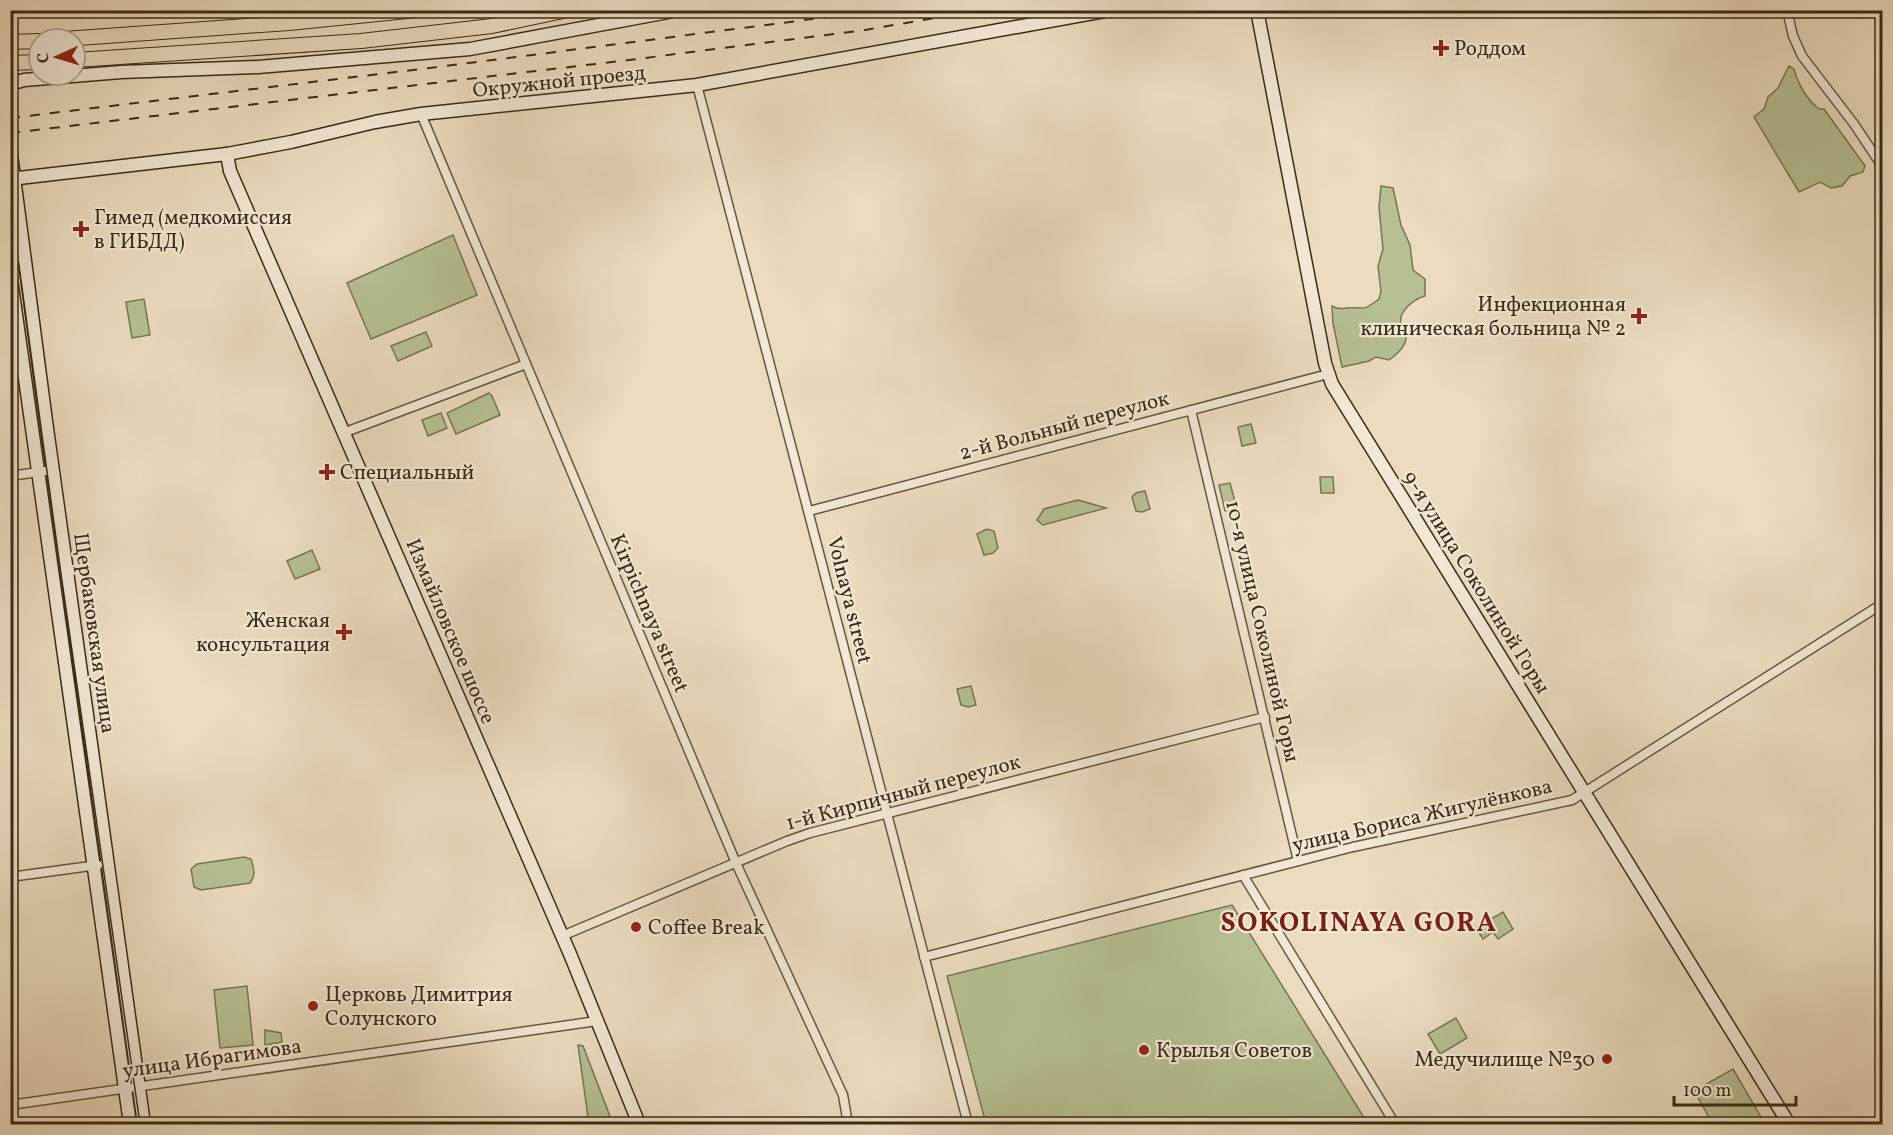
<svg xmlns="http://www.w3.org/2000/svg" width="1893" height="1135" viewBox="0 0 1893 1135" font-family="Vollkorn,serif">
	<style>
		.green { fill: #b6c093; stroke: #787554; stroke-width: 1.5 }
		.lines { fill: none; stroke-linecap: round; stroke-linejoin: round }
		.street-casing { stroke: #665640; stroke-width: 11 }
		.secondary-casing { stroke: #3a2a15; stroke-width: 15 }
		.primary-casing { stroke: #3a2a15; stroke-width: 16 }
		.street { stroke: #f2e8d5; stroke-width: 8 }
		.secondary { stroke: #f2e8d5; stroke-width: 12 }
		.primary { stroke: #ebdcbf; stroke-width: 14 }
		.tram { stroke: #3a2a15; stroke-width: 1.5 }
		.rail { stroke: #3a2a15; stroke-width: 2; stroke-dasharray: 10 10; stroke-linecap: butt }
		.poi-dot { fill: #8f2418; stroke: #f2e8d5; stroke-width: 2 }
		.labels { text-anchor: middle; stroke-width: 4.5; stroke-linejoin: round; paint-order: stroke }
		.poi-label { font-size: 21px; fill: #3a2a15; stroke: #f2e8d5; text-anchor: start }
		.street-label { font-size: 21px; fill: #3a2a15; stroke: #f2e8d5 }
		.district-label { font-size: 27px; font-weight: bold; letter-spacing: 1.5px; fill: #7a1f14; stroke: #f2e8d5 }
	</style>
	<rect width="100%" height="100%" fill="#ebdcbf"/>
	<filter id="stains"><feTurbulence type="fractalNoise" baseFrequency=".00333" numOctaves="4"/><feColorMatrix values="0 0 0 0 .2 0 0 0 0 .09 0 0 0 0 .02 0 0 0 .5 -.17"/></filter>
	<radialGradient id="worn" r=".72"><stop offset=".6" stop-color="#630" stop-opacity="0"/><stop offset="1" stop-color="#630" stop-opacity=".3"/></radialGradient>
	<g class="green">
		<path d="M1789 66 1794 69C1798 84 1807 100 1819 109H1824L1865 166 1863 172 1850 176 1842 186 1831 188 1820 182 1799 192 1754 117 1764 109 1768 97 1778 88Z"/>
		<path d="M1381 186 1393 188 1401 225 1410 245 1413 270 1425 279V296C1414 299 1398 311 1401 324 1402 328 1406 332 1406 337 1406 347 1396 355 1389 360L1376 357 1369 361 1342 367 1333 323 1332 306C1338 309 1340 309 1347 308 1367 307 1361 312 1379 299L1381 291 1378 266 1383 249 1379 207Z"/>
		<path d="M453 235 477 295 371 339 347 283Z"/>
		<path d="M144 299 150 335 132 338 126 302Z"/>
		<path d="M426 332 432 346 398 361 391 346Z"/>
		<path d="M489 393 492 396 500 415 456 434 447 413Z"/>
		<path d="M441 413 447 428 428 436 422 420Z"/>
		<path d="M1251 424 1256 443 1242 446 1238 427Z"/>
		<path d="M1320 477H1333L1334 493H1321Z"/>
		<path d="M1230 483 1237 509 1225 511 1219 485Z"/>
		<path d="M1145 491 1150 509 1142 512 1136 511 1132 497 1136 493Z"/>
		<path d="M1078 500 1106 508 1043 525 1037 520 1044 509Z"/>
		<path d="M987 529 994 531 998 548 993 553 984 555 977 534Z"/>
		<path d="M312 550 320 569 295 579 287 561Z"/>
		<path d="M971 686 976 705 968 707 961 705 957 689Z"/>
		<path d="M244 857 251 859C254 869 256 875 250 883L201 890 194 887 191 869 197 864Z"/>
		<path d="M1232 905 1368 1124H986L947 976Z"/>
		<path d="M1503 912 1513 929 1498 939 1493 932 1483 939 1476 928Z"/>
		<path d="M247 986 253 1045 220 1048 214 990Z"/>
		<path d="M1456 1018 1467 1038 1440 1054 1428 1034Z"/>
		<path d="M265 1030 281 1033 282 1042 265 1045Z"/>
		<path d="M578 1045 583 1046 613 1124H589Z"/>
		<path d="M1733 1069 1765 1124H1713L1694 1091Z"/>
	</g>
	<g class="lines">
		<defs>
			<g id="street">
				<path d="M1787 10 1793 36 1802 56 1854 124 1882 166"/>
				<path d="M697 85 968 1124"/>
				<path d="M421 114 736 863 843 1095 848 1124"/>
				<path d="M1191 410 1298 861"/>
				<path d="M343 433 526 364"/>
				<path d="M10 476 53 470"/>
				<path d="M809 511 1328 374"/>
				<path d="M1243 875 1395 1124"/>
				<path d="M10 877 98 865"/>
				<path d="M562 936 787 841 810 833 1265 717"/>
				<path d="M924 957 1353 847 1572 800 1882 604"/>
				<path d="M10 1105 597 1021"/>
			</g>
			<g id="secondary">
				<path d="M1257 10 1325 363 1332 384 1789 1124"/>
				<path d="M10 86 14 83 24 80 121 72 258 67 470 49 679 10"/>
				<path d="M10 147 46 421 144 1124"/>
				<path d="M227 154 230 171 570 954 639 1124"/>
				<path d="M10 179 227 154 291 142 375 122 421 114 697 85 1110 10"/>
				<path d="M10 272 130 1124"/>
				<path d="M1876 1124 1882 1120"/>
			</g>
			<g id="primary">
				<path d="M64 39 289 23 417 10"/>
				<path d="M10 42 39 41"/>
				<path d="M75 60 361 41 492 26 568 10"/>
				<path d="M10 63 39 62"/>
			</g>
		</defs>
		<use href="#street" class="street-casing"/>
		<use href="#secondary" class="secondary-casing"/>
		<use href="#primary" class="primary-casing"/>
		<use href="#street" class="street"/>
		<use href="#secondary" class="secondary"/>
		<use href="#primary" class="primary"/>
		<path class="tram" d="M10 200 60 567 140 1124"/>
		<g class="rail">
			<path d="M10 118 438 67 883 10"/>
			<path d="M10 133 629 60 865 30 981 10"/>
		</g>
	</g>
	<g class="poi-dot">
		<path d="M1438 39h6v6h6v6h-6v6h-6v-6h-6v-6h6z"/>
		<path d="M78 220h6v6h6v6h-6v6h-6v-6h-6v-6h6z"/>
		<path d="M1636 307h6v6h6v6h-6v6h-6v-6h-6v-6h6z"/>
		<path d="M324 463h6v6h6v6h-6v6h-6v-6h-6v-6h6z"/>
		<path d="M341 623h6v6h6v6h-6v6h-6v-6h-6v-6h6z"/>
		<circle cx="636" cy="927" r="6"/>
		<circle cx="313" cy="1006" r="6"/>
		<circle cx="1144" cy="1050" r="6"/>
		<circle cx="1607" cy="1059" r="6"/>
	</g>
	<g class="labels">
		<g class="poi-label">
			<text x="1454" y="55">Роддом</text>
			<text x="94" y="224">Гимед (медкомиссия<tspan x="94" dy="24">в ГИБДД)</tspan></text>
			<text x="1626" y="311" text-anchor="end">Инфекционная<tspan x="1626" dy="24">клиническая больница № 2</tspan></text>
			<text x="340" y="479">Специальный</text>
			<text x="330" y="627" text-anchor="end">Женская<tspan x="330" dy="24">консультация</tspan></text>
			<text x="648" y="934">Coffee Break</text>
			<text x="325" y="1001">Церковь Димитрия<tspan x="325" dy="24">Солунского</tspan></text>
			<text x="1156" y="1057">Крылья Советов</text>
			<text x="1595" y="1066" text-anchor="end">Медучилище №30</text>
		</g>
		<g class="street-label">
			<text transform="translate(559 81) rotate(-6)" y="7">Окружной проезд</text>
			<text transform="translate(1064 425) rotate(-15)" y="7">2-й Вольный переулок</text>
			<text transform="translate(1477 582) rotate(58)" y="7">9-я улица Соколиной Горы</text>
			<text transform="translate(850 600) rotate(76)" y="7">Volnaya street</text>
			<text transform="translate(650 613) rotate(67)" y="7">Kirpichnaya street</text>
			<text transform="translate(451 631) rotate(67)" y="7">Измайловское шоссе</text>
			<text transform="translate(1263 631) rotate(77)" y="7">10-я улица Соколиной Горы</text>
			<text transform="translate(95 633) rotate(82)" y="7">Щербаковская улица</text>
			<text transform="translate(903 792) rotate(-15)" y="7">1-й Кирпичный переулок</text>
			<text transform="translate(1422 815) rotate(-13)" y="7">улица Бориса Жигулёнкова</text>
			<text transform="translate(212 1058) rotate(-8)" y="7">улица Ибрагимова</text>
		</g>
		<g class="district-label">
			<text x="1359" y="931">SOKOLINAYA GORA</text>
		</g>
	</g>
	<rect width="1893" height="1135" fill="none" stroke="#ebdcbf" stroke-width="36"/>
	<rect x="12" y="12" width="1869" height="1111" fill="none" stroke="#3a2a15" stroke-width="3"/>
	<rect x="18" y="18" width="1857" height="1099" fill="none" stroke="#3a2a15" stroke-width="1.5"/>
	<g transform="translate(57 57) rotate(266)"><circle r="28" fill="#f2e8d5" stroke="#a89c88" stroke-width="1.5"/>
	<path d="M0-4.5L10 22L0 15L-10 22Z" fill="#8f2418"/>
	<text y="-9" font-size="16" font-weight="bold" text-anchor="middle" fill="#3a2a15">С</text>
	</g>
	<path d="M1674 1096v9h122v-9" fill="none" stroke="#3a2a15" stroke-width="3"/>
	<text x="1683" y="1096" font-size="18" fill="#3a2a15" stroke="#f2e8d5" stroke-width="4.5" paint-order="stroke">100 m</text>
	<rect width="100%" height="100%" filter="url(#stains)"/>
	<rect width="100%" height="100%" fill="url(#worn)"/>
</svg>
